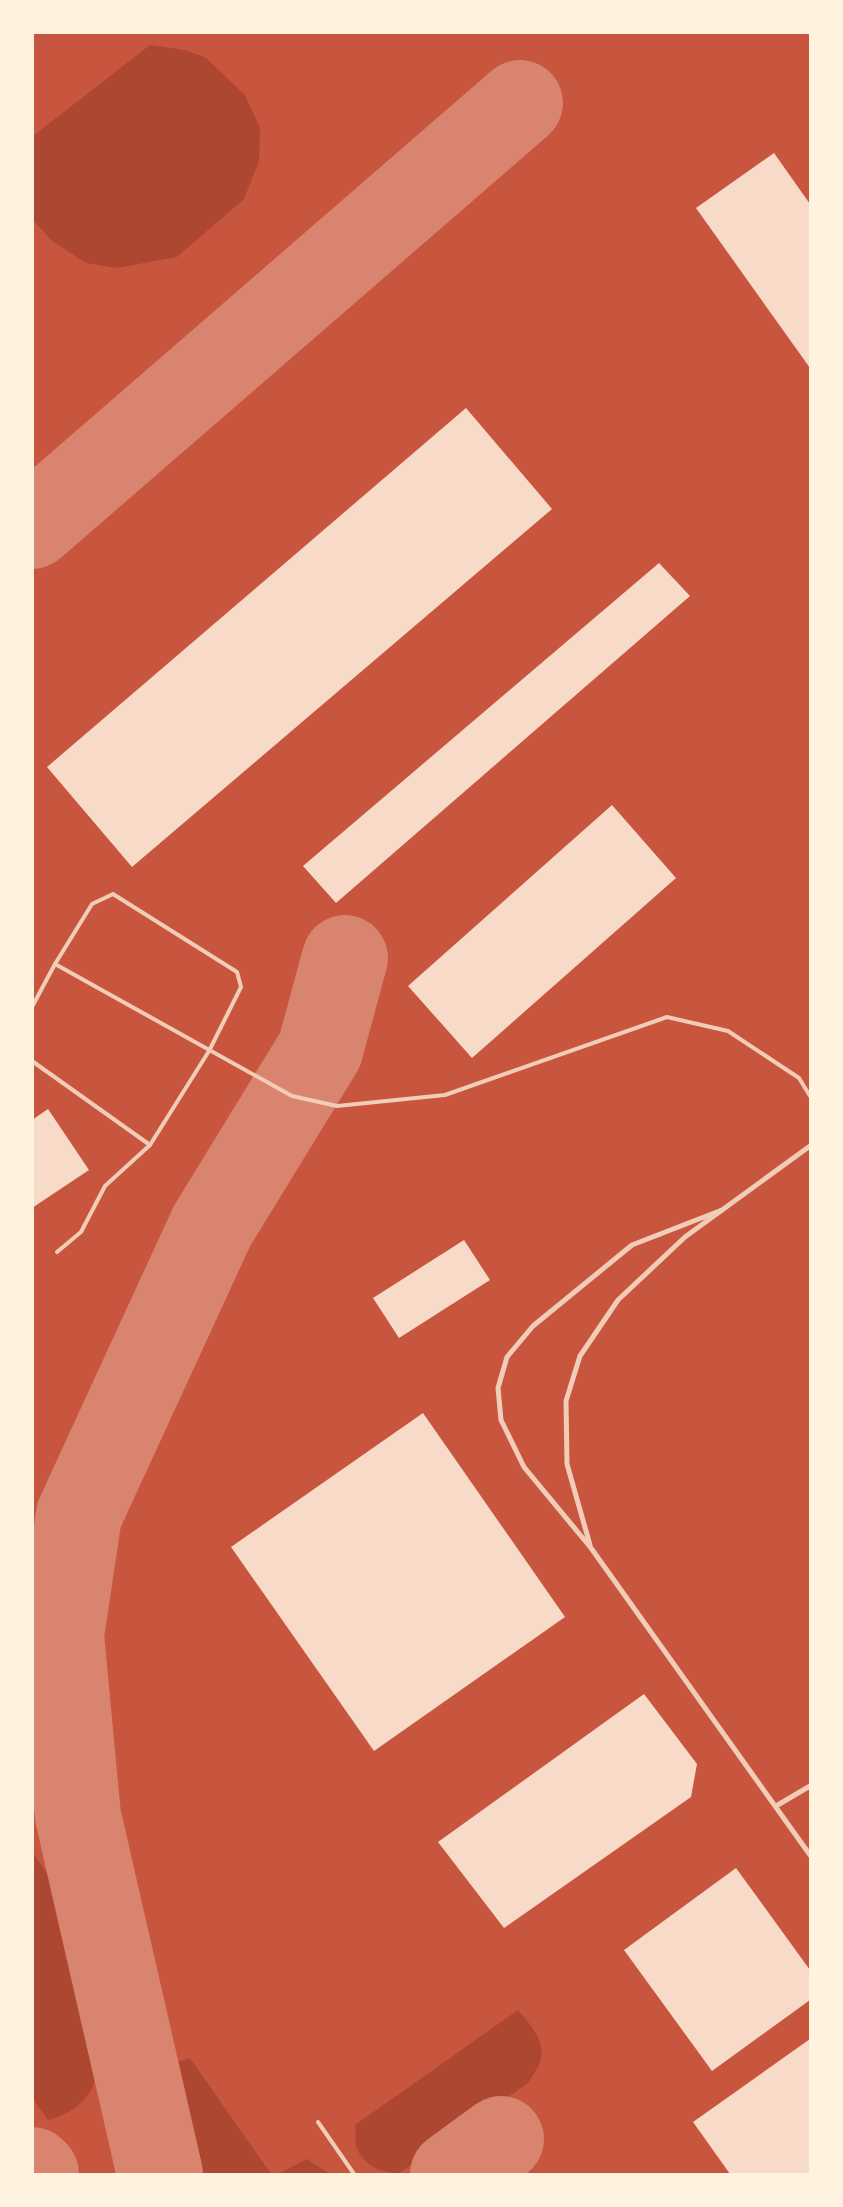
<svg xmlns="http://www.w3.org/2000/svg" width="843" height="2207" viewBox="0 0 843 2207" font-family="Helvetica,sans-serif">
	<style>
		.green { fill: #ae4732 }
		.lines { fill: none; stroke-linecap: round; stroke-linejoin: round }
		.taxiway { stroke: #d8846e; stroke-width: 86 }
		.building { fill: #f7dbc8 }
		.service { stroke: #f1ccb7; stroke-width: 4 }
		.minor { stroke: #f1ccb7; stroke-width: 5 }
	</style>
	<rect width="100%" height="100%" fill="#c8553d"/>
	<g class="green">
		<path d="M150 45 185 50 206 58 245 95 260 128 259 161 244 199 177 257 117 268 86 263 52 241 33 220V136Z"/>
		<path d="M33 1853 54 1884 97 2068C96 2074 95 2082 92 2088 85 2104 64 2117 48 2120L33 2099Z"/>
		<path d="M518 2010C530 2024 547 2042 540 2062 538 2069 532 2076 528 2083L398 2174C381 2172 362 2165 356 2146 355 2140 356 2131 355 2125Z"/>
		<path d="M190 2058 271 2174H201L173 2063Z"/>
		<path d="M307 2159 330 2174H278Z"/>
	</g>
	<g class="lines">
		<g class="taxiway">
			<path d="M32 526 520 103"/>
			<path d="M32 2170 36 2174"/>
			<path d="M160 2174 78 1816 61 1635 79 1515 212 1226 320 1050 345 958"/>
			<path d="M453 2174 501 2139"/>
		</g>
	</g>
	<g class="building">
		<path d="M774 153 810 204V368L696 208Z"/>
		<path d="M466 408 552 509 132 867 47 767Z"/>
		<path d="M659 563 690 596 336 903 303 866Z"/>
		<path d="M612 805 676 878 472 1058 408 986Z"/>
		<path d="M48 1109 89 1170 32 1208V1120Z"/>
		<path d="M464 1240 490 1280 399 1338 373 1298Z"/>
		<path d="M423 1413 565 1617 374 1751 231 1547Z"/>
		<path d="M644 1694 697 1764 691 1797 504 1928 438 1842Z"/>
		<path d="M736 1868 810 1970V2000L712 2071 624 1950Z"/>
		<path d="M810 2039V2174H730L693 2122Z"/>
	</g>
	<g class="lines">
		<g class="service">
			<path d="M55 964 92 904 113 894 237 972 241 987 209 1051 150 1145"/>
			<path d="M32 1007 55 964 292 1096 337 1106 445 1095 667 1017 728 1031 799 1078 810 1096"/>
			<path d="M32 1061 150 1145 105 1186 81 1232 57 1252"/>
			<path d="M318 2122 354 2174"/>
		</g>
		<g class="minor">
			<path d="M722 1210 632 1245 533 1326 507 1357 498 1388 501 1420 524 1467 591 1548 810 1855"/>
			<path d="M590 1545 567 1464 566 1401 580 1356 618 1300 685 1237 810 1146"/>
			<path d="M776 1806 810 1786"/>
		</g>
	</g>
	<rect width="843" height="2207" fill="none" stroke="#fff3e0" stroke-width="68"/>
</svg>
